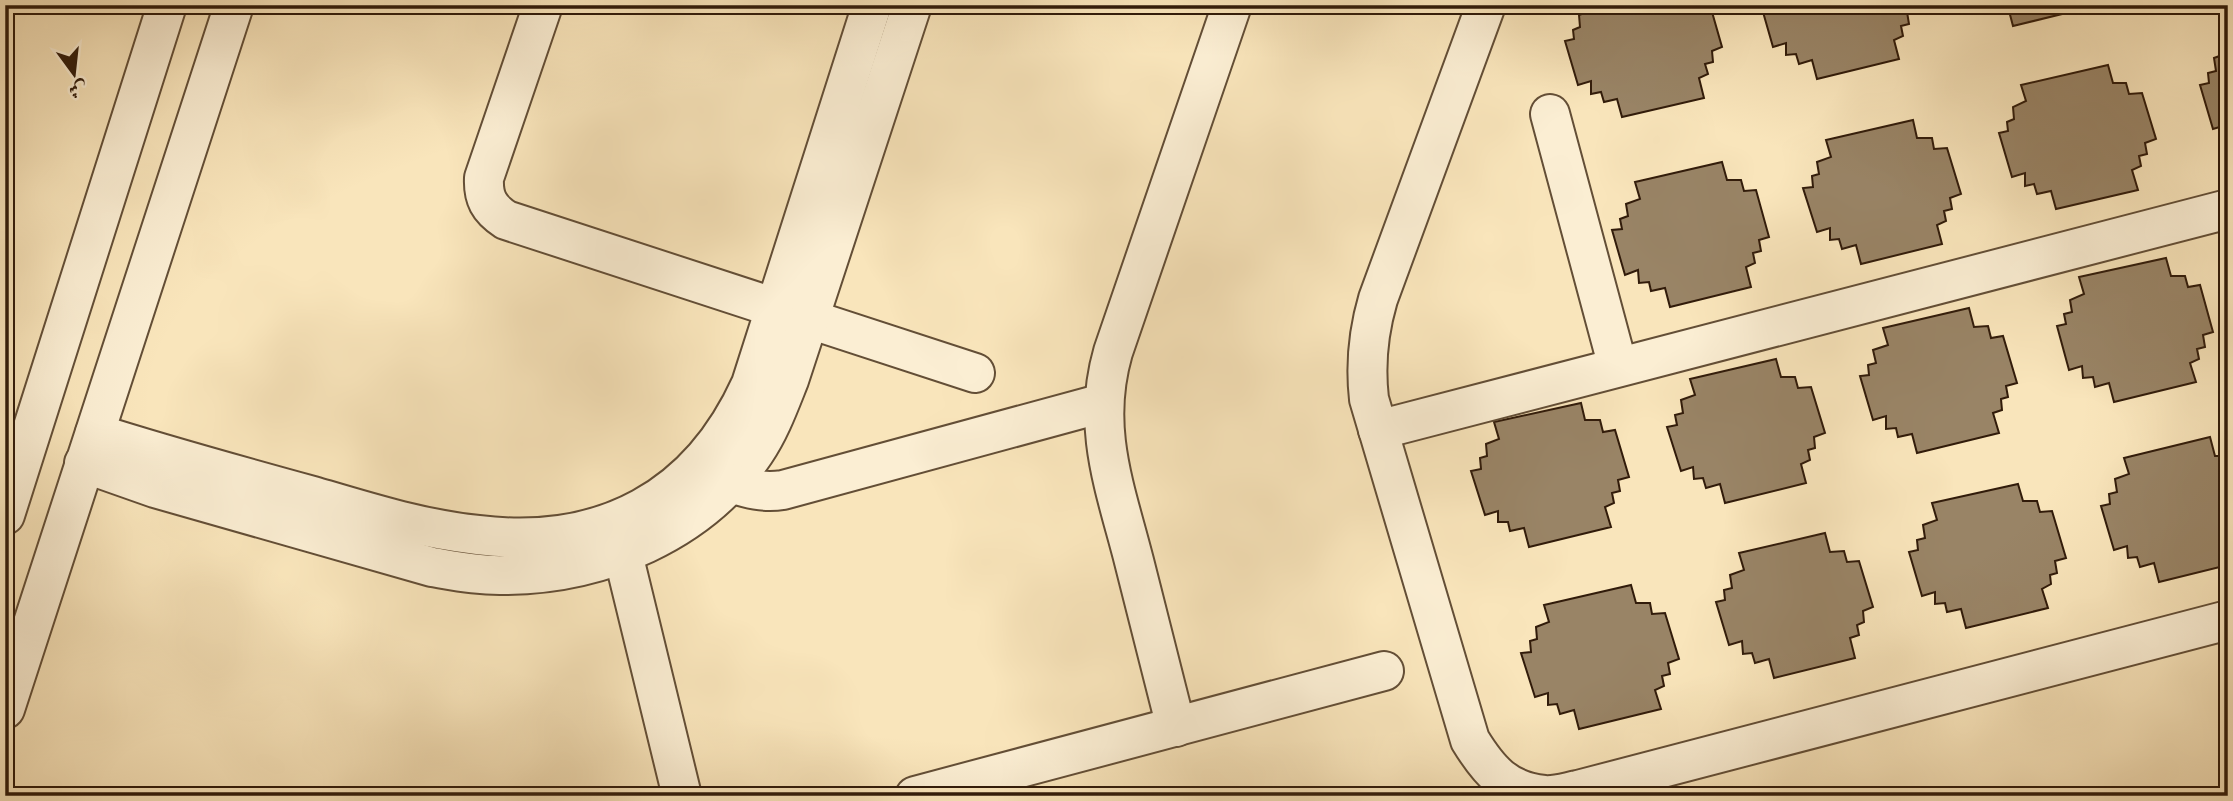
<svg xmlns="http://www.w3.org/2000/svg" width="2233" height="801" viewBox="0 0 2233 801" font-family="'Libre Bodoni',Amiri,serif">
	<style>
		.building { fill: #998466; stroke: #311b0a; stroke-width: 2 }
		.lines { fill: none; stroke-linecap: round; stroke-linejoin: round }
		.minor-casing { stroke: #634e36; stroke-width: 42 }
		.minor { stroke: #fbeed3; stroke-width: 38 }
	</style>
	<rect width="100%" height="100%" fill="#f9e5bb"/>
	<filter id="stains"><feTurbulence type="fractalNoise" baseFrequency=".00286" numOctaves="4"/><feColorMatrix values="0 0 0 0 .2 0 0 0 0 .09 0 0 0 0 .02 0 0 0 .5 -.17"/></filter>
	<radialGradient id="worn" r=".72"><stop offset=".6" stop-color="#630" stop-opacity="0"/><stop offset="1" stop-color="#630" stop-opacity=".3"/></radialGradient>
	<g class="building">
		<path d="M1592 5H1710L1722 47 1712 51 1713 62 1705 64 1708 74 1699 78 1704 98 1622 117 1617 99 1604 102 1601 92 1591 94V81L1578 85 1565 41 1574 39 1573 30 1580 27 1579 15 1593 10Z"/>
		<path d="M1761 5H1916L1917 9 1907 12 1909 24 1901 26 1903 36 1894 40 1899 59 1817 79 1812 60 1799 64 1796 54 1786 55V43L1773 47Z"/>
		<path d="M1993 5H2095V6L2013 26 2008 7 1994 10Z"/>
		<path d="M2228 53V137H2227L2226 125 2213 129 2200 85 2209 83 2208 73 2216 71 2214 58Z"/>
		<path d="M2108 65 2113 83H2126L2129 94 2142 93 2156 139 2145 143 2147 154 2139 156 2141 166 2132 170 2138 190 2056 209 2051 191 2037 194 2034 184 2025 186V173L2012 177 1999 133 2008 131 2007 122 2014 119 2013 107 2026 101 2021 85Z"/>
		<path d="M1913 120 1917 138H1932L1934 149 1947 148 1961 194 1950 198 1952 209 1944 211 1946 221 1937 225 1942 244 1861 264 1856 245 1842 249 1839 239 1830 240V228L1817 232 1803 188 1813 187 1812 176 1819 174 1817 162 1831 157 1826 140Z"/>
		<path d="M1722 162 1727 180H1741L1744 191 1756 190 1769 237 1759 240 1761 251 1753 253 1755 263 1746 267 1751 287 1670 307 1665 288 1651 291 1649 282 1639 283 1638 270 1625 275 1612 230 1622 229 1620 219 1628 216 1626 204 1640 199 1635 182Z"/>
		<path d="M2166 258 2171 276H2185L2188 287 2200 285 2213 332 2203 335 2205 347 2197 349 2199 359 2190 363 2196 382 2114 402 2109 383 2095 387 2093 377 2083 378 2082 366 2069 370 2057 326 2066 324 2064 314 2072 312 2070 300 2084 294 2079 277Z"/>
		<path d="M1969 308 1974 327 1988 326 1991 338 2003 336 2017 383 2006 386 2008 397 2001 399 2002 410 1993 413 1999 433 1917 453 1912 434 1898 437 1896 428 1886 429V416L1873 420 1860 376 1869 375 1868 365 1876 363 1873 350 1888 345 1883 328Z"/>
		<path d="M1776 359 1781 377H1795L1798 388 1811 387 1825 433 1814 437 1815 448 1808 450 1810 460 1801 464 1806 483 1725 503 1720 484 1706 488 1703 478 1694 479 1693 467 1681 471 1667 427 1677 425 1675 415 1683 413 1681 400 1695 395 1690 379Z"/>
		<path d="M1581 403 1585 420H1600L1603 432 1615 430 1629 477 1618 480 1620 491 1612 493 1614 503 1605 507 1611 527 1529 547 1524 528 1510 531 1508 522H1498V511L1485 515 1471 471 1481 469 1480 458 1487 456 1486 444 1499 439 1494 422Z"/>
		<path d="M2210 437 2215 456H2228V565L2159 582 2154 563 2140 567 2137 557 2128 558 2127 546 2114 550 2101 506 2110 504 2109 494 2117 492 2115 479 2129 474 2124 458Z"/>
		<path d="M2018 484 2023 501H2037L2040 512 2052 511 2066 558 2055 561 2057 573 2050 575 2051 584 2042 589 2048 608 1966 628 1961 609 1947 612 1945 603 1935 604V592L1922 596 1909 552 1918 550 1917 540 1925 538 1923 525 1937 520 1932 503Z"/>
		<path d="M1825 533 1830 552 1844 551 1847 562 1859 561 1873 607 1863 611 1864 622 1857 625 1859 635 1850 638 1855 658 1774 678 1769 659 1755 663 1752 653 1743 654 1742 641 1729 645 1716 602 1725 600 1724 590 1732 588 1730 575 1744 570 1739 553Z"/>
		<path d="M1631 585 1636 603H1650L1652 614 1665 613 1679 659 1668 663 1670 674 1662 676 1664 686 1655 690 1661 709 1579 729 1574 710 1560 714 1557 704 1548 705V693L1535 697 1521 653 1531 652 1530 641 1537 639 1536 627 1549 622 1544 605Z"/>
	</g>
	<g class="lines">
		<defs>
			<g id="minor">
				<path d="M543 5 484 178C483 198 489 209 506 220L975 373"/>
				<path d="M1486 5 1378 299C1368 333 1365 364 1369 399L1470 740C1489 771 1506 791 1544 795 1555 796 1567 792 1578 790L2228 620"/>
				<path d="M1550 114 1618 367"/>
				<path d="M1378 430 2228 209"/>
				<path d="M95 433C167 456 240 476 313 496 367 512 421 529 478 535 603 550 699 499 751 384L872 5"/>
				<path d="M84 463 155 488 432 567C456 571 481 576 506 575 602 574 700 533 755 452 770 430 779 405 789 380L912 5"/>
				<path d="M731 483C749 489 763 493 783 490L1103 403"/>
				<path d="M5 515 167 5"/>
				<path d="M623 554 682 796"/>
				<path d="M5 709 234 5"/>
				<path d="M1176 727C1162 671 1148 616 1134 561 1115 487 1091 428 1113 352L1232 5"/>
				<path d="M915 796 1384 671"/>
			</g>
		</defs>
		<use href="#minor" class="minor-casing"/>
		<use href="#minor" class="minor"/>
	</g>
	<rect width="2233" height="801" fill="none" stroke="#f9e5bb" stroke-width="28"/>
	<rect x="7" y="7" width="2219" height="787" fill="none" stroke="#311b0a" stroke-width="3.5"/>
	<rect x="14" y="14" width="2205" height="773" fill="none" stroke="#311b0a" stroke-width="2"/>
	<g transform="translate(74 74) rotate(165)" stroke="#fbeed3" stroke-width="5" paint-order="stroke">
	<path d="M0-5L12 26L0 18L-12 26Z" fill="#311b0a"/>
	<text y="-10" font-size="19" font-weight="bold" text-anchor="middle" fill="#311b0a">ش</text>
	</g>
	<rect width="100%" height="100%" filter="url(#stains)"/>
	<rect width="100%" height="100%" fill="url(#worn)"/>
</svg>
